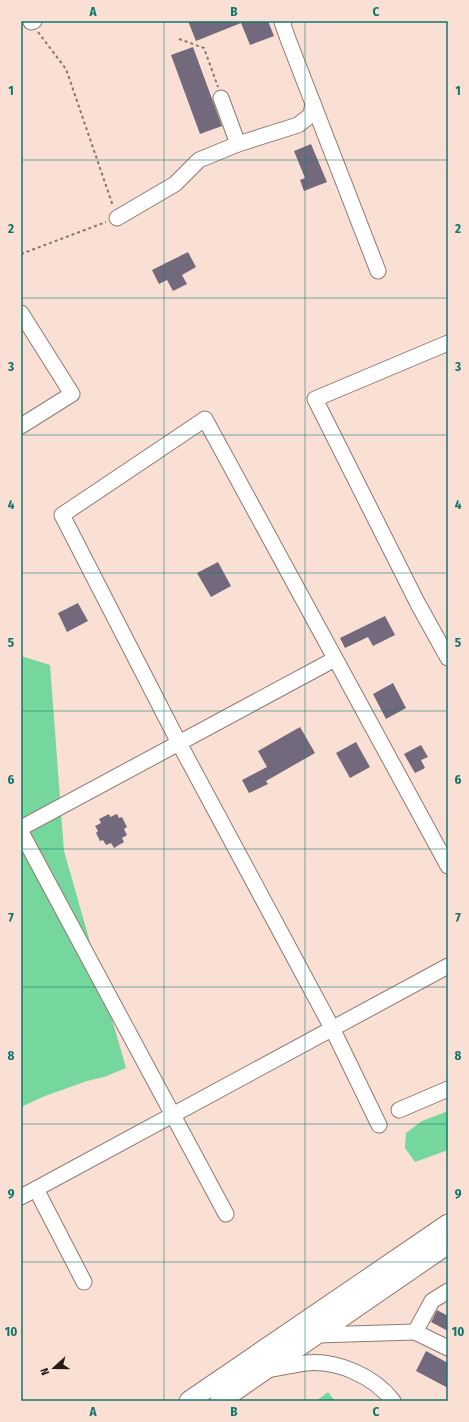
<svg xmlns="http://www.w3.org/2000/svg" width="469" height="1422" viewBox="0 0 469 1422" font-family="'Fira Sans Condensed',sans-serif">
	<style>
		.green { fill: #76d79e }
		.building { fill: #72697d }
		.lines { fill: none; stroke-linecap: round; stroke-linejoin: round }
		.minor-casing { stroke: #90796f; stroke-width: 17 }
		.major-casing { stroke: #90796f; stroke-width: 21 }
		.path { stroke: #86766e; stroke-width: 2; stroke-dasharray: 3 3; stroke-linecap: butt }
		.minor { stroke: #fff; stroke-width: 15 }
		.major { stroke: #fff; stroke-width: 19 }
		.grid { fill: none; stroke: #0f766e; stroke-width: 1; stroke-opacity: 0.55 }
		.neatline { fill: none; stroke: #0f766e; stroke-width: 1.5 }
		.grid-label { font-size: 13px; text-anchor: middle; font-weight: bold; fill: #0f766e }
	</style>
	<rect width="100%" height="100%" fill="#fae0d4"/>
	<g class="green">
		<path d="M21 656 50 665 64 851 126 1068 104 1077 87 1081 45 1096 21 1107Z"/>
		<path d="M448 1111V1150L415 1162 405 1148 406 1133 422 1121Z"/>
		<path d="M328 1392 335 1401H316Z"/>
	</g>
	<g class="building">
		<path d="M188 21H268L274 36 250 45 241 23 196 41Z"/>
		<path d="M193 47 222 126 200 134 171 55Z"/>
		<path d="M311 144 327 182 304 191 300 180 305 178 294 151Z"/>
		<path d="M188 252 196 267 182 275 187 284 173 291 167 280 159 284 152 270Z"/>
		<path d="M218 562 231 586 211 597 197 573Z"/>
		<path d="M78 603 88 621 67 632 58 613Z"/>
		<path d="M385 616 395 635 373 646 368 637 345 648 340 638Z"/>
		<path d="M393 683 406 708 386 719 373 694Z"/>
		<path d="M300 727 315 753 266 781 268 784 249 793 242 780 267 767 258 751Z"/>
		<path d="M356 742 370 767 350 778 336 753Z"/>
		<path d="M421 745 428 757 421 760 425 768 415 773 404 754Z"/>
		<path d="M109 814 110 817 117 814 119 818 122 817 127 827 124 829 127 835 122 838 124 842 114 848 111 843 106 845 103 840 100 841 96 833 98 831 95 826 101 823 99 819Z"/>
		<path d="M437 1310 448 1316V1331L431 1322Z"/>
		<path d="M426 1351 448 1363V1388L416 1371Z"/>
	</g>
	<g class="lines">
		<defs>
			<g id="minor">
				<path d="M284 21 282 22 288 39 378 271"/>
				<path d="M31 22 34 21"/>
				<path d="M238 144 298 125 311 115 313 103"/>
				<path d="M117 218 175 184 199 160 238 144 221 98"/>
				<path d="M21 313 72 394 21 426"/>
				<path d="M448 343 315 399 418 604 448 658"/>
				<path d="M21 828 335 659"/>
				<path d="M21 832 226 1214"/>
				<path d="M399 1110 448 1089"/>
				<path d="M379 1125 332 1028 179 743 62 515 205 419 448 866"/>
				<path d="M36 1189 84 1282"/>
				<path d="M21 1197 448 966"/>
				<path d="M448 1291 432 1301 415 1332 448 1348"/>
				<path d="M317 1335 415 1332"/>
				<path d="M266 1370C279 1368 293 1365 306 1363 337 1360 374 1376 393 1401"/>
			</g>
			<g id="major">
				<path d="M189 1401 448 1224"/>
				<path d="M220 1401 448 1244"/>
			</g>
		</defs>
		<use href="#minor" class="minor-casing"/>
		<use href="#major" class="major-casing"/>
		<g class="path">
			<path d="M38 32 66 69 113 206"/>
			<path d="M179 39 204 48 218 87"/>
			<path d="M21 254 106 222"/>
		</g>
		<use href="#minor" class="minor"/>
		<use href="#major" class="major"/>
	</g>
	<path class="grid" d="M164 21V1401M305 21V1401M21 160H448M21 298H448M21 435H448M21 573H448M21 711H448M21 849H448M21 987H448M21 1124H448M21 1262H448"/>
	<rect width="469" height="1422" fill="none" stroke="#fae0d4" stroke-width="44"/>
	<g transform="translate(54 1368) rotate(249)" stroke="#fae0d4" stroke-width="3" paint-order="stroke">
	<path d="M0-3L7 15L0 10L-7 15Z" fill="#261d19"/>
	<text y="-6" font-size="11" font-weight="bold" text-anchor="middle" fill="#261d19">N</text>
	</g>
	<rect x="22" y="22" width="425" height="1378" class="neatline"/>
	<g class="grid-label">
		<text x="93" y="16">A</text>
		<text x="234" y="16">B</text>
		<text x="376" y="16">C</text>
		<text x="11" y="95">1</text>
		<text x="458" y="95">1</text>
		<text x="11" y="233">2</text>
		<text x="458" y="233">2</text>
		<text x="11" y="371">3</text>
		<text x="458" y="371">3</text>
		<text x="11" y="509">4</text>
		<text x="458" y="509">4</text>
		<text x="11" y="647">5</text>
		<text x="458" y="647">5</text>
		<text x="11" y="784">6</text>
		<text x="458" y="784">6</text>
		<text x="11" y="922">7</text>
		<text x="458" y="922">7</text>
		<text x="11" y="1060">8</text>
		<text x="458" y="1060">8</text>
		<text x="11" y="1198">9</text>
		<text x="458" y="1198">9</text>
		<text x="11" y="1336">10</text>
		<text x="458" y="1336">10</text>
		<text x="93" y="1416">A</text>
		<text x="234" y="1416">B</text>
		<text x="376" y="1416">C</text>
	</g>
</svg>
